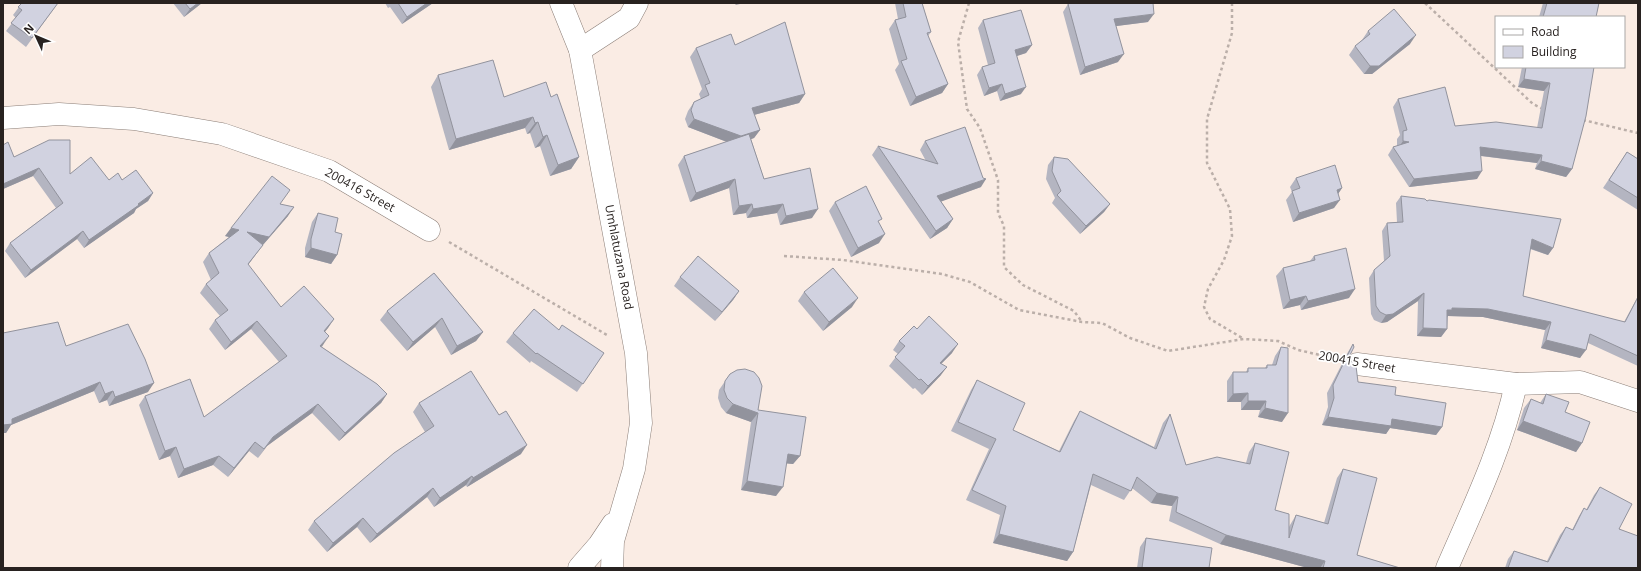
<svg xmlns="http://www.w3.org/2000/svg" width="1641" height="571" viewBox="0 0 1641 571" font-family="'Open Sans',sans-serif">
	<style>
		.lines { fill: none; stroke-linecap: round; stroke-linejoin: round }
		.street-casing { stroke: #8b7e77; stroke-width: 23 }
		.secondary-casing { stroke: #8b7e77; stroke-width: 23 }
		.path { stroke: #bbafa9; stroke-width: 2.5; stroke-dasharray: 3 3; stroke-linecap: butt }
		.street { stroke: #fff; stroke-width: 22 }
		.secondary { stroke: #fff; stroke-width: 22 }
		.wall { fill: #b4b5c1 }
		.shaded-wall { fill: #92939d }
		.building { fill: #d1d2e0; stroke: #92939d }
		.labels { text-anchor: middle; stroke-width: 3.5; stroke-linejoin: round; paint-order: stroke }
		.street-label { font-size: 12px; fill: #282220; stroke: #fff }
	</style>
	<rect width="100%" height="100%" fill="#faece4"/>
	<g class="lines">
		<defs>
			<g id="street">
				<path d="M3 118 59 114 134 119 222 134 329 171 429 230"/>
				<path d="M1357 364 1516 384 1580 382 1638 401"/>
				<path d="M1447 568C1473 508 1502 448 1516 384"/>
			</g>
			<g id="secondary">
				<path d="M561 3 580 50 636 353 641 423 634 469 613 541 612 568"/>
				<path d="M580 50 629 18 637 3"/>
				<path d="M579 568 599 545 613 524"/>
			</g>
		</defs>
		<use href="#street" class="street-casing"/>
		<use href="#secondary" class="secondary-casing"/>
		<g class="path">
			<path d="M969 3 958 42 967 109 980 128 998 180V213L1004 226V267L1023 285 1074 311 1082 322"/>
			<path d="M1232 3V33L1207 119V163L1230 209 1232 236 1224 260 1208 289 1204 307 1210 319 1244 339"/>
			<path d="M1425 3 1533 104 1543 109"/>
			<path d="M1583 120 1638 133"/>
			<path d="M449 242 607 335"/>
			<path d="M784 256 843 260 942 274 970 282 1019 310 1082 322 1102 323 1130 338 1168 351 1244 339 1278 341 1298 350 1333 358"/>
		</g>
		<use href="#street" class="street"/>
		<use href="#secondary" class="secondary"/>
	</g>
	<g class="wall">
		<path d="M22 3H58L26 47 6 31 16 18 13 15Z"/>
		<path d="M173 3H202L184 17Z"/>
		<path d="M385 3H433L402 24 390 7 388 8Z"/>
		<path d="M895 3H922L931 32 928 36 948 84 942 93 910 106 895 70 899 64 889 29 895 20 898 19Z"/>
		<path d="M1543 3H1599L1596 17H1539Z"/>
		<path d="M1068 4 1148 22 1116 26 1118 62 1080 75 1063 12Z"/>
		<path d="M983 20 1032 45 1026 53 1017 56 1021 94 1000 101 997 91 984 96 977 75 982 67 988 65 978 28Z"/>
		<path d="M1368 31 1410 44 1372 74H1364L1349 55 1355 46 1362 40Z"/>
		<path d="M735 45 805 94 799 103 754 115 760 130 754 138 751 139 764 179 812 218 780 225 777 213 747 218 746 213 733 215 729 188 690 202 678 165 684 156 727 142 688 127 685 119 688 111 694 102 701 99 699 94 702 89 690 57 696 48Z"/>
		<path d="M1522 67H1594L1572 169 1566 177 1535 169 1537 163 1481 156 1477 179 1409 187 1388 155 1393 147 1397 146V139L1400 135 1393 107 1398 99 1455 126 1537 128 1544 91 1518 87Z"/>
		<path d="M438 75 504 97H551L579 157 571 169 550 176 540 146 535 148 530 133 527 134 525 128 449 150 431 87Z"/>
		<path d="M925 141 981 187 941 201 953 219 947 228 930 239 872 155 878 146 926 161 920 150Z"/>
		<path d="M3 145 14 157 70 174 109 180H122L153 193 148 201 136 209 134 213 84 248 77 239 25 278 5 251 10 243 56 208 33 176 3 189Z"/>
		<path d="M1627 152 1638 159V210L1603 188Z"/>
		<path d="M1054 157 1110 204 1104 212 1080 234 1052 203 1055 198 1046 179 1048 165Z"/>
		<path d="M1296 178 1342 188 1338 194 1334 208 1293 222 1286 200 1292 192 1290 187Z"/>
		<path d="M1401 196 1427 201 1553 248 1548 255 1530 249 1523 296 1624 322 1638 296V366L1588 343 1580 358 1541 348 1545 330 1483 317 1448 316 1447 329 1441 337 1417 336 1418 301 1387 322 1381 323 1374 320 1371 314 1369 278 1374 270 1384 261 1382 231 1387 223 1397 222 1396 203Z"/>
		<path d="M835 202 879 222V243L851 257 829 211Z"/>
		<path d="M281 204 288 216 262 246 248 265 281 307 334 319 325 332 323 345 322 347 387 394 381 403 339 441 312 413 267 446 258 458 249 451 228 477 213 465 178 478 170 456 159 460 139 405 145 396 204 417 279 362 251 329 225 350 209 329 215 320 220 316 200 293 206 284 211 280 203 262 209 253 229 237 225 236Z"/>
		<path d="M318 213 335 232 337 255 331 264 305 257V248L312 222Z"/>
		<path d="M1314 256 1349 298 1301 310 1300 305 1283 309 1276 276 1283 268 1310 261Z"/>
		<path d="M434 273 483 332 476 341 451 355 435 327 407 351 380 320 387 311Z"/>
		<path d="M680 277 739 291 733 300 715 321 674 286Z"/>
		<path d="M804 292 852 307 823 331 798 301Z"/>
		<path d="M917 329 952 353 941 364V375L922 395 915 388 913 389 889 366 898 354 893 350 899 341Z"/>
		<path d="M559 330 604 353 577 392 531 361 530 363 506 342 513 333Z"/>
		<path d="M3 333 66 346 148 392 109 406 107 400 99 403 94 391 11 425 6 433H3Z"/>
		<path d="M1353 344 1350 355 1351 361 1358 382 1395 395 1442 427 1436 435 1390 428 1386 434 1322 425 1328 407 1327 393 1348 352Z"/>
		<path d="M1281 347 1282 422 1258 417 1260 410H1241V402H1227V381L1233 372H1246L1248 368H1265L1267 365H1272L1275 356Z"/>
		<path d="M730 374 758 410 800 456 793 464 786 463 776 496 741 490 751 422 726 413 721 407 718 398 719 390Z"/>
		<path d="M977 380 1013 430 1059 451 1074 421 1080 411 1154 447 1163 423 1170 414 1186 465 1246 463 1249 452 1255 443 1275 510 1289 527 1290 525 1296 515 1324 523 1337 478 1343 469 1357 555 1400 568H1308L1220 544 1169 521 1172 506 1151 503 1132 488 1124 500 1091 485 1073 552 1067 561 993 543 1000 515 966 500 989 449 951 431 971 390Z"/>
		<path d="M1546 394 1565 412 1582 443 1576 452 1517 430 1524 408 1531 399 1540 403Z"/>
		<path d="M419 403 521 454 467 487 466 485 434 507 427 497 370 543 357 527 327 552 308 530 314 521 425 432 413 412Z"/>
		<path d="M1600 487 1638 568H1505L1508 559 1514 551 1547 561 1560 535 1566 527 1572 530 1579 516 1584 508 1586 510 1594 495Z"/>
		<path d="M1146 538 1209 568H1137L1140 547Z"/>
	</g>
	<g class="shaded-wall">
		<path d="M198 3H202L184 17 190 9Z"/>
		<path d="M427 3H433L402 24 407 17Z"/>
		<path d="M737 3H745L735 5Z"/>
		<path d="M1154 14 1148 22 1109 27 1114 19Z"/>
		<path d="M1416 35 1410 44 1372 74H1364L1370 66Z"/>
		<path d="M1032 45 1026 53 1010 58 1015 50Z"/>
		<path d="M1124 54 1118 62 1080 75 1085 67Z"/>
		<path d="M1524 79 1550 83 1544 91 1518 87Z"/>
		<path d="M948 84 942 93 910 106 916 97Z"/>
		<path d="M1002 84 997 91 984 96 989 88Z"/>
		<path d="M1026 87 1021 94 1000 101 1005 94Z"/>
		<path d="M805 94 799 103 746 117 752 108Z"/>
		<path d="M533 117 525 128 449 150 456 139Z"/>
		<path d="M694 119 760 130 754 138 735 145 688 127Z"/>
		<path d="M538 122 530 133 527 134 535 123Z"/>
		<path d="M547 135 540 146 535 148 543 137Z"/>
		<path d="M1403 141 1409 142 1397 150Z"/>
		<path d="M1480 147 1542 155 1537 163 1474 155Z"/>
		<path d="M579 157 571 169 550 176 558 165Z"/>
		<path d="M1541 161 1572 169 1566 177 1535 169Z"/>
		<path d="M39 168 33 176 3 189V184Z"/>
		<path d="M1482 171 1477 179 1409 187 1414 179Z"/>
		<path d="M735 179 729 188 690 202 696 193Z"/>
		<path d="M986 179 981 187 932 205 937 196Z"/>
		<path d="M1342 188 1336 197 1337 190Z"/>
		<path d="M153 193 148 201 136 209 134 213 84 248 89 240Z"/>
		<path d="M1340 200 1334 208 1293 222 1299 213Z"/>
		<path d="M752 204 746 213 733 215 739 206Z"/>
		<path d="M783 204 777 213 747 218 753 209Z"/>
		<path d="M1110 204 1104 212 1080 234 1086 226Z"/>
		<path d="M294 207 288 216 262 246 242 273 248 264 247 232Z"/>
		<path d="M818 209 812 218 780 225 786 216Z"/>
		<path d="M953 219 947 228 930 239 936 231Z"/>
		<path d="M231 228 239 230 233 238 225 236Z"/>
		<path d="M83 231 77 239 25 278 31 270Z"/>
		<path d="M885 234 879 243 851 257 858 248Z"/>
		<path d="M1532 239 1553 248 1548 255 1526 247Z"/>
		<path d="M311 248 337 255 331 264 305 257Z"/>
		<path d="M1355 289 1349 298 1301 310 1308 301Z"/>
		<path d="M739 291 733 300 715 321 722 312Z"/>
		<path d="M1424 293 1418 301 1387 322 1381 323 1386 315Z"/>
		<path d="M1306 296 1300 305 1283 309 1290 300Z"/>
		<path d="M858 298 852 307 823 331 829 322Z"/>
		<path d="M1452 308 1488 309 1551 322 1545 330 1483 317 1448 316 1446 318 1447 310Z"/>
		<path d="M442 318 435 327 407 351 413 342Z"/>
		<path d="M334 319 328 328 318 340 324 331Z"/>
		<path d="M257 321 251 329 225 350 231 342Z"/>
		<path d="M1423 328 1447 329 1441 337 1417 336Z"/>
		<path d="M483 332 476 341 451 355 457 346Z"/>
		<path d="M329 336 323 345 314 354 320 346Z"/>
		<path d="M1546 340 1586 350 1580 358 1541 348Z"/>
		<path d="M958 344 952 353 933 372 940 363Z"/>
		<path d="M947 367 941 375 922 395 928 386Z"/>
		<path d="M100 382 94 391 11 425 6 433H3V425L12 419Z"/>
		<path d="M154 383 148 392 109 406 115 397Z"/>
		<path d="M113 391 107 400 99 403 105 394Z"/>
		<path d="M1248 393 1241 402H1227L1233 394Z"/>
		<path d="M387 394 381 403 339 441 345 433Z"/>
		<path d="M1248 401H1266L1260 410H1241Z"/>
		<path d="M318 404 312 413 267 446 258 458 273 437Z"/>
		<path d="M733 404 758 413 751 422 726 413Z"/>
		<path d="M1265 408 1288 413 1282 422 1258 417Z"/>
		<path d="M1328 417 1392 419 1442 427 1436 435 1390 428 1386 434 1322 425Z"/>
		<path d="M1523 421 1582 443 1576 452 1517 430Z"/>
		<path d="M255 442 249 451 228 477 234 468Z"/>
		<path d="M527 445 521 454 467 487 473 478Z"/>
		<path d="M176 447 170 456 159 460 165 451Z"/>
		<path d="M788 454 800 456 793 464 781 463Z"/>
		<path d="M219 456 213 465 178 478 184 469Z"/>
		<path d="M472 476 466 485 434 507 440 498Z"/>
		<path d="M747 481 783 487 776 496 741 490Z"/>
		<path d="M433 488 427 497 370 543 377 534Z"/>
		<path d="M1157 493 1178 497 1172 506 1151 503Z"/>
		<path d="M363 518 357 527 327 552 333 543Z"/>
		<path d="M999 534 1073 552 1067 561 993 543Z"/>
		<path d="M1226 535 1325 561 1320 568H1308L1220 544Z"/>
	</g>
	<g class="building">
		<path d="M22 3H58L32 38 11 23 22 10 18 7Z"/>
		<path d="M185 3H198L190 9Z"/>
		<path d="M398 3H427L407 17Z"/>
		<path d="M903 3H922L931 32 927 33 948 84 916 97 901 61 907 59 895 20 906 17Z"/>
		<path d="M1071 3H1153L1154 14 1114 19 1124 54 1085 67 1068 4Z"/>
		<path d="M1547 3H1599L1596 17H1543Z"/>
		<path d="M1394 9 1416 35 1379 66H1370L1355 46 1370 34 1368 31Z"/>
		<path d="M1021 10 1032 45 1015 50 1026 87 1005 94 1002 84 989 88 982 67 995 63 983 20Z"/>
		<path d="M785 22 805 94 752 108 760 130 741 136 694 119 691 110 694 102 709 95 705 85 710 83 696 48 731 34 735 45Z"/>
		<path d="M493 60 504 97 546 82 551 97 557 94 579 157 558 165 547 135 543 137 538 122 535 123 533 117 456 139 438 75Z"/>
		<path d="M1526 67H1594L1586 116 1572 169 1541 161 1542 155 1480 147 1482 171 1414 179 1393 147 1409 142 1403 141V131L1407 130 1398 99 1445 87 1455 126 1496 122 1542 128 1550 83 1524 79Z"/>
		<path d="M965 127 983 178 986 179 937 196 953 219 936 231 878 146 938 164 925 141Z"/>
		<path d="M749 134 764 179 810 168 818 209 786 216 783 204 753 209 752 204 739 206 735 179 696 193 684 156Z"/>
		<path d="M49 140H70V174L91 157 109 180 118 173 122 180 136 170 153 193 138 204 139 205 89 240 83 231 31 270 10 243 63 203 39 168 3 184V145L8 142 14 157Z"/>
		<path d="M1627 152 1638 159V198L1609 180Z"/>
		<path d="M1054 157 1068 159 1110 204 1086 226 1057 195 1061 191 1052 171Z"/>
		<path d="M1335 165 1342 188 1337 190 1340 200 1299 213 1292 191 1300 188 1296 178Z"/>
		<path d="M272 176 290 190 280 204 294 207 269 237 247 232 263 245 248 264 281 307 304 286 334 319 324 331 329 336 320 346 377 384 387 394 345 433 318 404 273 437 264 449 255 442 234 468 219 456 184 469 176 447 165 451 145 396 190 379 204 417 287 356 257 321 231 342 215 320 228 310 206 284 219 273 209 253 239 230 231 228Z"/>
		<path d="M866 186 882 219 878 221 885 234 858 248 835 202Z"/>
		<path d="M1401 196 1425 199 1427 201 1429 200 1561 219 1553 248 1532 239 1523 296 1625 322 1638 297V356L1590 334 1586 350 1546 340 1551 322 1488 309 1452 308V310H1447V329L1423 328 1424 293 1393 314 1386 315 1380 312 1376 306 1374 270 1390 256 1387 223 1403 222Z"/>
		<path d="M318 213 338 218 335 232 342 234 337 255 311 248V239Z"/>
		<path d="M1346 248 1355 289 1308 301 1306 296 1290 300 1283 268 1315 260 1314 256Z"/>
		<path d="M698 256 739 291 722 312 680 277Z"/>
		<path d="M833 268 858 298 829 322 804 292Z"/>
		<path d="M434 273 483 332 457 346 442 318 413 342 387 311Z"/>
		<path d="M534 309 559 330 562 325 604 353 583 384 537 353 536 354 513 333Z"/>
		<path d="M929 316 958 344 940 363 947 367 928 386 921 379 919 380 895 357 905 346 899 341 914 326 917 329Z"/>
		<path d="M58 322 66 346 128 324 145 359 154 383 115 397 113 391 105 394 100 382 12 419V424L3 425V333Z"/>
		<path d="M1353 344 1354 347 1350 355 1351 361 1356 366 1358 382 1396 387 1395 395 1446 403 1442 427 1392 419 1391 426 1328 417 1334 398 1333 385Z"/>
		<path d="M1281 347 1288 348V413L1265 408 1266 401H1248V393L1233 394V372H1248V368H1267V365H1276Z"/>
		<path d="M745 369 754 372 759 378 762 386 758 410 806 417 800 456 788 454 783 487 747 481 758 413 733 404 727 398 724 390 725 381 730 374 737 370Z"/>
		<path d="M471 371 499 415 506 411 527 445 473 478 472 476 440 498 433 488 377 534 363 518 333 543 314 521 394 453 434 426 419 403Z"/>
		<path d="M977 380 1025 403 1013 430 1060 452 1080 411 1156 449 1170 414 1186 465 1217 457 1250 464 1255 443 1289 452 1275 510 1289 514V538L1296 515 1328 524 1343 469 1377 478 1357 555 1400 568H1323L1325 561 1226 535 1176 512 1178 497 1157 493 1137 477 1131 491 1093 474 1073 552 999 534 1006 506 972 490 996 439 958 422Z"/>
		<path d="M1546 394 1569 402 1565 412 1590 422 1582 443 1523 421 1531 399 1543 404Z"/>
		<path d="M1600 487 1632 504 1619 529 1638 536V568H1508L1514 551 1548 562 1566 527 1573 530 1584 508 1587 510Z"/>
		<path d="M1146 538 1212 548 1209 568H1142Z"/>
	</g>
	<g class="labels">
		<g class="street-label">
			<text transform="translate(360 190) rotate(29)" y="4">200416 Street</text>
			<text transform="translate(619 257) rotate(79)" y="4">Umhlatuzana Road</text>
			<text transform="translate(1357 362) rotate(10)" y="4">200415 Street</text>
		</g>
	</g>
	<rect width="1641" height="571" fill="none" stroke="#282220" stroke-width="8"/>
	<rect x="1495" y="16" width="130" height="52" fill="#ffffff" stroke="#a9a7a6"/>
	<rect x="1503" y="29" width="20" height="6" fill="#ffffff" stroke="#a9a7a6"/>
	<text x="1531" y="36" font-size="12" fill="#282220">Road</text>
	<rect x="1503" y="46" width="20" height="12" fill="#d1d2e0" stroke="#a9a7a6"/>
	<text x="1531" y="56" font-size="12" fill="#282220">Building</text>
	<g transform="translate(36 36) rotate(314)" stroke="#ffffff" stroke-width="3" paint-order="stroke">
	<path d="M0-3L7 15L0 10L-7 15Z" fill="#282220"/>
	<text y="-6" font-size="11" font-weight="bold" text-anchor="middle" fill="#282220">N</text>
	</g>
</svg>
